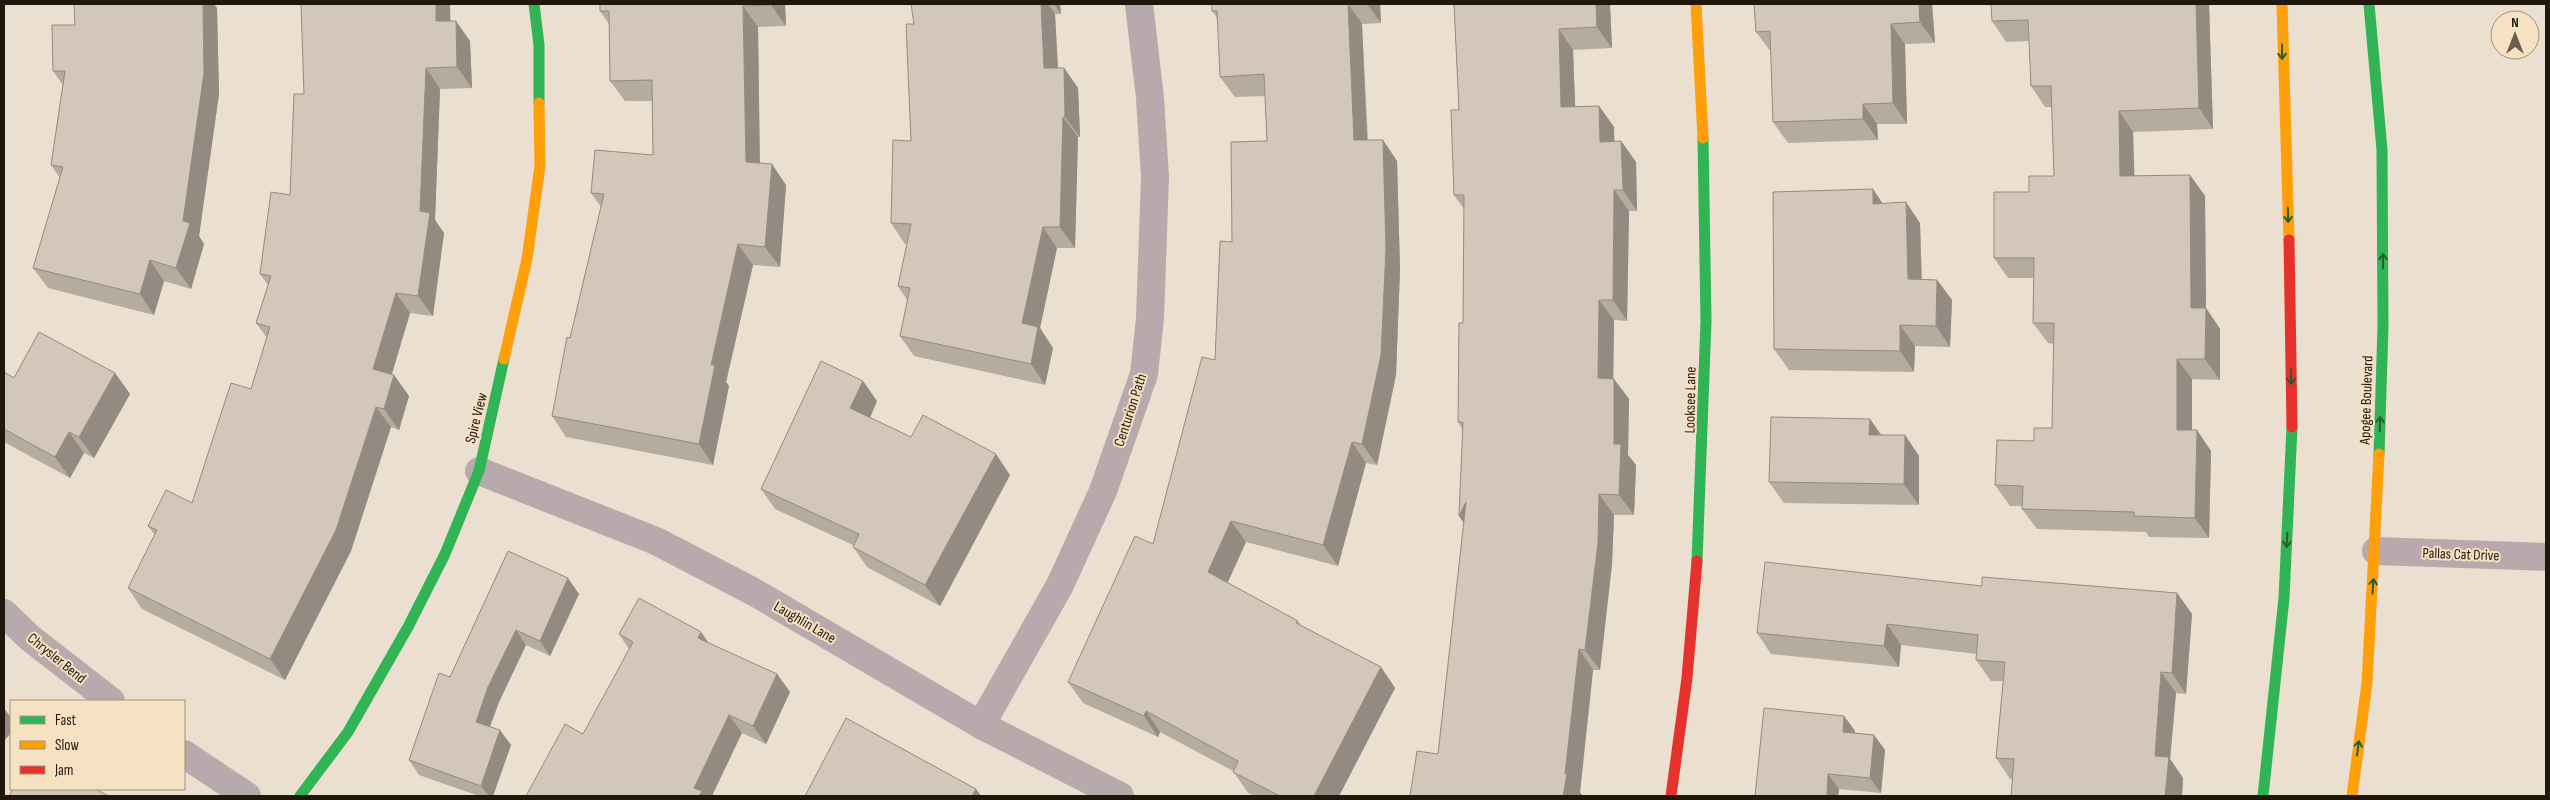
<svg xmlns="http://www.w3.org/2000/svg" width="2550" height="800" viewBox="0 0 2550 800" font-family="'Sofia Sans Condensed',sans-serif">
	<style>
		.lines { fill: none; stroke-linecap: round; stroke-linejoin: round }
		.street { stroke: #b8a9ac; stroke-width: 28 }
		.fast { stroke: #30b455; stroke-width: 11 }
		.slow { stroke: #ff9f0a; stroke-width: 11 }
		.jam { stroke: #e5322d; stroke-width: 11 }
		.wall { fill: #b5ab9e }
		.shaded-wall { fill: #938b81 }
		.building { fill: #d2c7b8; stroke: #938b81 }
		.oneway { stroke: #275e2d }
		.labels { text-anchor: middle; stroke-width: 4; stroke-linejoin: round; paint-order: stroke }
		.street-label { font-size: 15px; fill: #20180d; stroke: #f7e1c3 }
	</style>
	<rect width="100%" height="100%" fill="#ebdfcf"/>
	<g class="lines">
		<g class="street">
			<path d="M479 471 656 541 754 592 981 725 1120 796"/>
			<path d="M2376 551 2546 557"/>
			<path d="M4 613 30 638 111 701"/>
			<path d="M981 725 1060 585 1103 491 1144 374 1150 318 1155 177 1150 98 1139 4"/>
			<path d="M184 754 247 796"/>
		</g>
		<g class="fast">
			<path d="M534 4 539 45V103"/>
			<path d="M2369 4 2382 150 2383 326 2379 454"/>
			<path d="M1697 561 1706 321 1703 138"/>
			<path d="M300 796 348 732 408 627 445 554 479 471 504 359"/>
			<path d="M2263 796 2284 598 2292 427"/>
		</g>
		<g class="slow">
			<path d="M1696 4 1703 138"/>
			<path d="M2282 4 2289 240"/>
			<path d="M504 359 527 259 540 166 539 103"/>
			<path d="M2352 796 2367 683 2379 454"/>
		</g>
		<g class="jam">
			<path d="M2289 240 2292 427"/>
			<path d="M1671 796 1687 678 1697 561"/>
		</g>
	</g>
	<g class="wall">
		<path d="M600 4H785L786 26 758 27 760 163 786 185 780 267 753 265 726 382 729 386 713 465 566 437 552 416 601 207 591 193 653 155 652 101H625L610 81 609 24 600 11Z"/>
		<path d="M911 4H1060L1061 14H1055L1058 68H1064L1078 88 1080 137H1078L1075 248H1057L1040 328 1053 348 1045 385 914 356 900 336 907 300 898 286 907 244H905L891 223 911 141 914 24Z"/>
		<path d="M1212 4H1380L1381 23 1362 24 1368 140H1383L1397 161 1400 269 1396 375 1377 465 1366 463 1338 566 1246 542 1227 583 1298 621 1302 626 1381 667 1395 688 1339 796H1255L1248 793 1233 771 1160 732 1158 737 1083 703 1068 682 1153 544 1215 360 1232 242 1267 141 1265 96 1235 97 1220 77 1218 19 1212 11Z"/>
		<path d="M1454 4H1610L1612 48 1573 50 1575 107 1599 106 1614 127V141H1621L1636 162 1637 211H1629L1627 321 1614 320 1613 379 1629 399 1628 455 1636 465 1634 515H1614L1612 564 1600 670H1593L1580 792 1582 795 1581 796H1410L1438 754 1464 523 1462 429 1458 422 1463 323 1464 209 1454 195 1459 110Z"/>
		<path d="M1754 4H1932L1935 43 1905 44 1907 124H1877L1878 140 1788 143 1773 122 1771 52 1756 32Z"/>
		<path d="M2209 4 2213 129 2133 132 2134 176 2190 175 2205 196 2206 308 2220 329V380L2192 379V430L2211 451 2209 538 2149 537 2146 532 2037 529 2022 509V506H2010L1995 485 2034 441 2052 428 2054 344 2048 343 2033 323 2034 278H2008L1994 258 2029 192 2054 176 2052 107H2045L2031 86 2029 41 2006 42 1992 21Z"/>
		<path d="M217 8 219 94 199 236 204 244 191 289 164 281 154 315 48 288 33 268 60 178 51 165 63 85 53 71Z"/>
		<path d="M450 21 470 41 472 88 440 89 435 220 444 233 433 316 410 313 392 374 394 375 409 396 399 430 391 427 351 551 285 680 142 609 128 588 155 535 148 526 192 503 251 389 267 338 256 323 268 285 260 274 290 195 304 94Z"/>
		<path d="M1883 203 1920 223 1922 279 1937 280 1952 300 1950 347 1915 346 1914 372 1789 370 1774 349Z"/>
		<path d="M4 372 14 378 115 373 130 394 94 458 84 453 70 478 4 442Z"/>
		<path d="M877 401 870 418 911 437 1010 475 940 606 867 567 853 547V545L775 509 761 489Z"/>
		<path d="M1870 419 1881 435H1905L1919 456V505L1784 503 1769 482Z"/>
		<path d="M508 551 579 594 550 656 526 645 499 702 490 726 511 745 493 796H479L419 775 409 760 450 677Z"/>
		<path d="M1982 586 2177 593 2192 614 2186 694 2176 693 2170 759 2183 778 2182 796H2011L2012 779H2010L1996 758 2003 681H1991L1976 660 1977 654 1901 645 1899 667 1771 654 1757 633Z"/>
		<path d="M619 634 708 643 777 674 790 692 766 744 742 733 629 649Z"/>
		<path d="M1844 716 1855 731V733L1874 735 1885 750 1881 793 1839 789 1838 796H1755Z"/>
	</g>
	<g class="shaded-wall">
		<path d="M203 4H214L217 8 219 94 199 236 204 244 191 289 176 268 183 221Z"/>
		<path d="M436 4H450L451 42 436 21Z"/>
		<path d="M771 4H785L786 26 771 5Z"/>
		<path d="M1041 4H1048L1055 14 1059 89 1044 68Z"/>
		<path d="M1054 4H1060L1061 14Z"/>
		<path d="M1348 4 1362 24 1368 161 1354 140Z"/>
		<path d="M1367 4H1380L1381 23Z"/>
		<path d="M1596 4H1610L1612 48 1597 27Z"/>
		<path d="M1919 4H1932L1935 43 1920 22Z"/>
		<path d="M2196 4H2209L2213 129 2199 108Z"/>
		<path d="M743 6 758 27 760 183 746 162Z"/>
		<path d="M456 21 470 41 472 88 457 67Z"/>
		<path d="M1891 24 1905 44 1907 124 1893 103Z"/>
		<path d="M1559 29 1573 50 1576 128 1561 107Z"/>
		<path d="M426 68 440 89 435 220 444 233 433 316 418 296 420 211Z"/>
		<path d="M1064 68 1078 88 1080 137 1065 117Z"/>
		<path d="M1863 104 1877 124 1878 140 1863 119Z"/>
		<path d="M1599 106 1614 127 1615 162 1600 142Z"/>
		<path d="M2119 111 2133 132 2135 196 2120 176Z"/>
		<path d="M1063 117 1078 137 1075 248 1060 227Z"/>
		<path d="M1383 140 1397 161 1400 269 1396 375 1377 465 1362 444Z"/>
		<path d="M1621 141 1636 162 1637 211 1623 190Z"/>
		<path d="M772 164 786 185 780 267 765 247Z"/>
		<path d="M2190 175 2205 196 2206 312V308L2220 329V380L2205 359 2191 308Z"/>
		<path d="M1873 189 1887 210 1873 204Z"/>
		<path d="M1614 190 1629 211 1627 321 1613 300Z"/>
		<path d="M1906 202 1920 223 1922 300 1908 279Z"/>
		<path d="M1043 227 1057 248 1040 328 1053 348 1045 385 1031 364 1022 323Z"/>
		<path d="M738 244 753 265 726 382 729 386 713 465 699 444 711 365Z"/>
		<path d="M150 260 164 281 154 315 140 294Z"/>
		<path d="M1937 280 1952 300 1950 347 1936 326Z"/>
		<path d="M396 293 410 313 387 390 373 369Z"/>
		<path d="M1599 300 1614 320 1613 399 1598 378Z"/>
		<path d="M1900 325 1915 346 1914 372 1900 351Z"/>
		<path d="M2177 359 2192 379V451L2177 430Z"/>
		<path d="M115 373 130 394 94 458 79 437Z"/>
		<path d="M394 375 409 396 399 430 384 409Z"/>
		<path d="M1614 379 1629 399 1628 455 1636 465 1634 515 1619 495 1614 444Z"/>
		<path d="M863 381 877 401 865 429 850 408Z"/>
		<path d="M376 407 391 427 351 551 285 680 270 659Z"/>
		<path d="M1870 419 1884 439 1869 435Z"/>
		<path d="M2197 430 2211 451 2209 538 2195 518Z"/>
		<path d="M69 432 84 453 70 478 55 457Z"/>
		<path d="M1905 435 1919 456V505L1904 484Z"/>
		<path d="M1352 442 1366 463 1338 566 1323 545Z"/>
		<path d="M996 454 1010 475 940 606 925 585Z"/>
		<path d="M1599 494 1614 515 1612 564 1600 670 1585 650Z"/>
		<path d="M1466 502 1473 537 1459 516Z"/>
		<path d="M1231 521 1246 542 1223 593 1208 572Z"/>
		<path d="M568 578 579 594 550 656 540 641Z"/>
		<path d="M2177 593 2192 614 2186 694 2172 673Z"/>
		<path d="M1887 624 1901 645 1899 667 1884 646Z"/>
		<path d="M516 630 526 645 499 702 486 737 476 722 488 687Z"/>
		<path d="M701 632 714 651 698 638Z"/>
		<path d="M1579 649 1593 670 1580 792 1582 795 1581 796H1563L1565 774Z"/>
		<path d="M1381 667 1395 688 1339 796H1314Z"/>
		<path d="M2161 672 2176 693 2170 759 2183 778 2182 796H2165L2155 756Z"/>
		<path d="M777 674 790 692 766 744 753 726Z"/>
		<path d="M4 708 11 718V733L4 741Z"/>
		<path d="M1146 711 1160 732 1158 737 1144 716Z"/>
		<path d="M729 715 742 733 712 796H699L694 788Z"/>
		<path d="M1844 716 1855 731 1853 747 1843 732Z"/>
		<path d="M500 730 511 745 493 796H489L481 786Z"/>
		<path d="M1874 735 1885 750 1881 793 1870 778Z"/>
		<path d="M1828 774 1839 789 1838 796H1827Z"/>
		<path d="M976 789 981 796H972Z"/>
	</g>
	<g class="building">
		<path d="M74 4H203L204 73 183 221 190 223 176 268 150 260 140 294 33 268 63 167 51 165 65 71H53L52 25H75Z"/>
		<path d="M301 4H436V21H456L457 67 426 68 420 211 430 213 418 296 396 293 373 369 394 375 384 409 376 407 336 530 270 659 128 588 157 530 148 526 166 490 192 503 231 383 251 389 270 327 256 323 271 276 260 274 271 192 290 195 294 94H304Z"/>
		<path d="M600 4H771V5L743 6 746 162 772 164 765 247 738 244 711 365H715L699 444 552 416 567 337 570 338 604 194 591 193 595 150 653 155 652 80 610 81 609 11H600Z"/>
		<path d="M911 4H1041L1044 68H1064L1065 117H1063L1060 227H1043L1022 323 1038 327 1031 364 900 336 910 288 898 286 911 224 891 223 893 140 911 141 906 24H914Z"/>
		<path d="M1212 4H1348L1354 140H1383L1386 249 1381 355 1362 444 1352 442 1323 545 1231 521 1208 572 1298 621 1296 623 1381 667 1314 796H1280L1233 772 1238 761 1146 711 1144 716 1068 682 1135 536 1153 544 1202 357 1215 360 1220 241 1232 242 1231 142 1267 141 1264 74 1220 77 1217 11H1212Z"/>
		<path d="M1454 4H1596L1597 27 1559 29 1561 107 1599 106 1600 142 1621 141 1623 190H1614L1613 300H1599L1598 378 1614 379V444H1621L1619 495 1599 494 1598 543 1585 650 1579 649 1565 774H1567L1563 796H1410L1417 751 1438 754 1466 502 1459 516 1463 422H1458L1459 323H1463L1464 195H1454L1451 110H1459Z"/>
		<path d="M1754 4H1919L1920 22 1891 24 1893 103 1863 104V119L1773 122 1770 31 1756 32Z"/>
		<path d="M1991 4H2196L2199 108 2119 111 2120 176 2190 175 2191 308H2206L2205 359H2177V430H2197L2195 518 2134 516V512L2022 509 2023 486 1995 485 1997 440 2034 441V428H2052L2054 323H2033L2034 258H1994V192H2029V176H2054L2051 86H2031L2028 20 1992 21Z"/>
		<path d="M1873 189V204L1906 202 1908 279 1937 280 1936 326 1900 325V351L1774 349 1773 192Z"/>
		<path d="M39 332 115 373 79 437 69 432 55 457 4 429V372L14 378Z"/>
		<path d="M821 361 863 381 850 408 911 437 923 415 996 454 925 585 853 547 859 534 761 489Z"/>
		<path d="M1771 417 1870 419 1869 435H1905L1904 484 1769 482Z"/>
		<path d="M508 551 568 578 540 641 516 630 488 687 476 722 500 730 481 786 409 760 439 673 450 677Z"/>
		<path d="M1765 562 1982 586V577L2177 593 2172 673 2161 672 2155 756 2169 757 2165 796H2011L2014 759 1996 758 2005 662 1976 660 1978 635 1887 624 1884 646 1757 633Z"/>
		<path d="M639 598 701 632 698 638 777 674 753 726 729 715 694 788 702 791 699 796H526L565 724 583 734 633 642 619 634Z"/>
		<path d="M1764 708 1844 716 1843 732 1874 735 1870 778 1828 774 1827 796H1755Z"/>
		<path d="M846 718 976 789 972 796H805Z"/>
		<path d="M13 789H95L109 796H9Z"/>
	</g>
	<defs><path id="oneway-shaft" d="M-6 0H5M1.5-3L5.5 0L1.5 3" fill="none" stroke-width="1.6" stroke-linecap="round" stroke-linejoin="round" transform="scale(1.25)"/></defs>
	<g class="oneway">
		<use href="#oneway-shaft" transform="translate(2282 52) rotate(90)"/>
		<use href="#oneway-shaft" transform="translate(2288 215) rotate(89)"/>
		<use href="#oneway-shaft" transform="translate(2383 261) rotate(-90)"/>
		<use href="#oneway-shaft" transform="translate(2291 377) rotate(90)"/>
		<use href="#oneway-shaft" transform="translate(2380 424) rotate(-88)"/>
		<use href="#oneway-shaft" transform="translate(2287 540) rotate(93)"/>
		<use href="#oneway-shaft" transform="translate(2373 586) rotate(-86)"/>
		<use href="#oneway-shaft" transform="translate(2358 748) rotate(-82)"/>
	</g>
	<g class="labels">
		<g class="street-label">
			<text transform="translate(1690 400) rotate(-89)" y="5">Looksee Lane</text>
			<text transform="translate(2366 400) rotate(-88)" y="5">Apogee Boulevard</text>
			<text transform="translate(1130 410) rotate(-72)" y="5">Centurion Path</text>
			<text transform="translate(476 418) rotate(-76)" y="5">Spire View</text>
			<text transform="translate(2461 554) rotate(2)" y="5">Pallas Cat Drive</text>
			<text transform="translate(805 622) rotate(30)" y="5">Laughlin Lane</text>
			<text transform="translate(57 658) rotate(39)" y="5">Chrysler Bend</text>
		</g>
	</g>
	<rect width="2550" height="800" fill="none" stroke="#20180d" stroke-width="10"/>
	<rect x="10" y="700" width="175" height="90" fill="#f7e1c3" stroke="#a1917a"/>
	<rect x="20" y="716" width="25" height="8" fill="#30b455" stroke="#a1917a"/>
	<text x="55" y="725" font-size="15" fill="#20180d">Fast</text>
	<rect x="20" y="741" width="25" height="8" fill="#ff9f0a" stroke="#a1917a"/>
	<text x="55" y="750" font-size="15" fill="#20180d">Slow</text>
	<rect x="20" y="766" width="25" height="8" fill="#e5322d" stroke="#a1917a"/>
	<text x="55" y="775" font-size="15" fill="#20180d">Jam</text>
	<g transform="translate(2515 35)"><circle r="24" fill="#f7e1c3" stroke="#a1917a"/>
	<path d="M0-4L9 19L0 12L-9 19Z" fill="#675e51"/>
	<text y="-8" font-size="14" font-weight="bold" text-anchor="middle" fill="#20180d">N</text>
	</g>
</svg>
